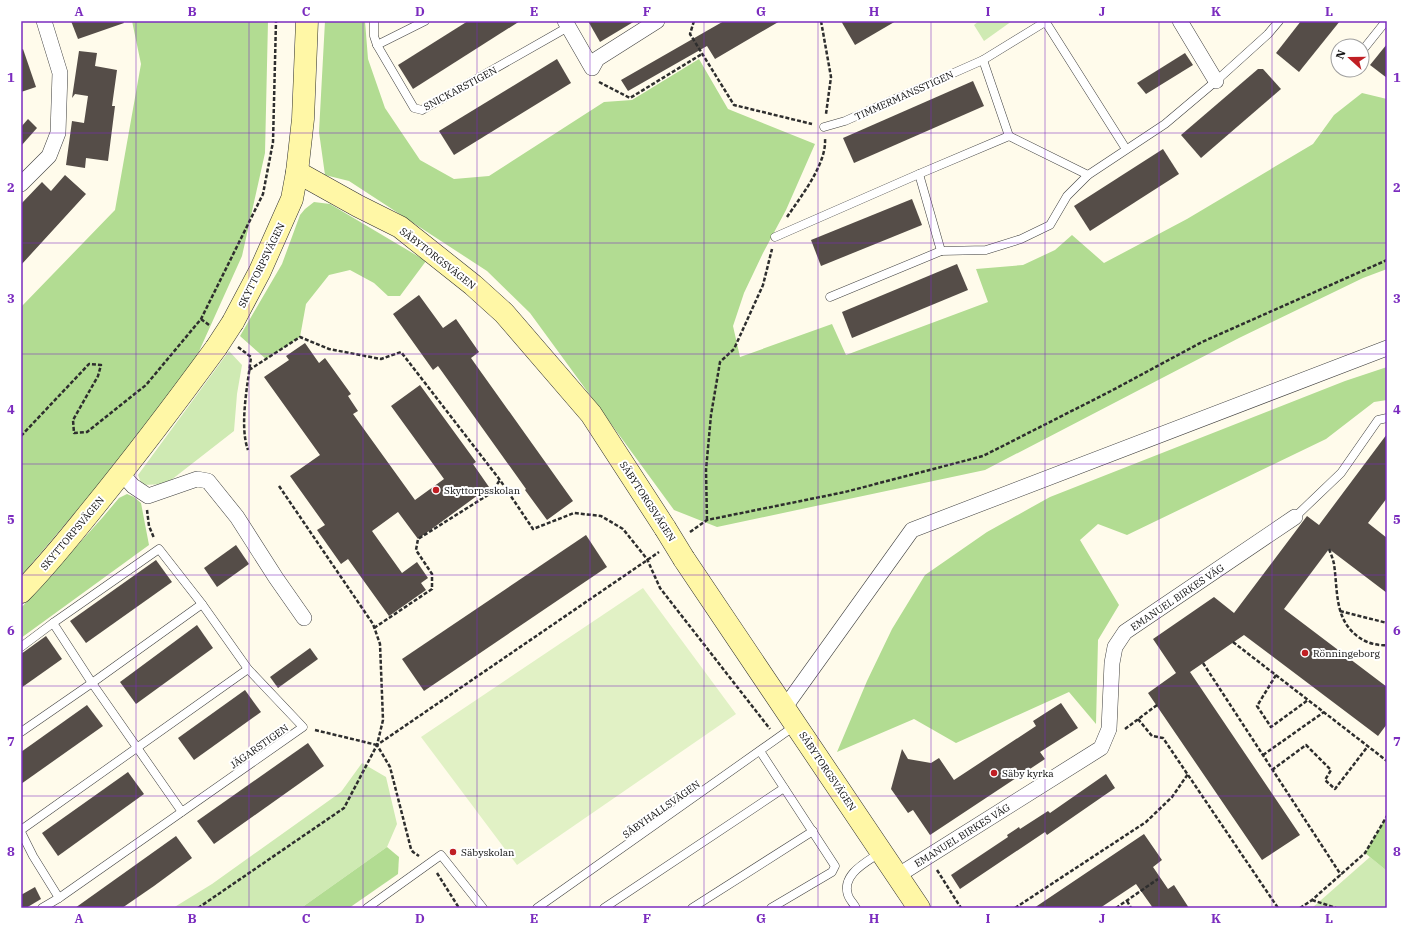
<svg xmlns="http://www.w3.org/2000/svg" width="1408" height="929" viewBox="0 0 1408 929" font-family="'IBM Plex Serif',serif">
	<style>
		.green { fill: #cfeab3 }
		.forest { fill: #b2dc92 }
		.pitch { fill: #e1f1c5 }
		.building { fill: #554d48 }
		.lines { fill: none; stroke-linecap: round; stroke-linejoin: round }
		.lane-casing { stroke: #3f3f3f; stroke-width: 9 }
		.street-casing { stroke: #3f3f3f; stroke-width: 16 }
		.secondary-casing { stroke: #2e2e2e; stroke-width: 23 }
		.path { stroke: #2e2e2e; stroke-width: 2.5; stroke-dasharray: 4 2; stroke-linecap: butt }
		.lane { stroke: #fff; stroke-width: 8 }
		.street { stroke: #fff; stroke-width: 15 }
		.secondary { stroke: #fff7a6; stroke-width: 22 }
		.secondary-bridge-casing { stroke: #2e2e2e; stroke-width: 23; stroke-linecap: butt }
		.secondary-bridge { stroke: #fff7a6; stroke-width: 22 }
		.grid { fill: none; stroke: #7b2cbf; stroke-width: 1; stroke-opacity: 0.55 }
		.poi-dot { fill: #c01f24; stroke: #fff; stroke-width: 1.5 }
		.labels { text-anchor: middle; stroke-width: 4; stroke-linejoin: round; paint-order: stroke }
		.street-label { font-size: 10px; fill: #0c0c0c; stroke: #fff }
		.poi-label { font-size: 10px; fill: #0c0c0c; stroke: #fff; text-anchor: start }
		.neatline { fill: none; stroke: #7b2cbf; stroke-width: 1.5 }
		.grid-label { font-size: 13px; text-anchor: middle; font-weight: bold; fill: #7b2cbf }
	</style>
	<rect width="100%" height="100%" fill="#fffbeb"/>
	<g class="green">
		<path d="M979 21H1012L984 41 974 25Z"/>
		<path d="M229 351 242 365 237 394 234 431 166 484 142 485 138 475Z"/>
		<path d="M362 763 386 777 397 824 387 847 301 908H173L212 884 341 792Z"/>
		<path d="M1370 857 1387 871V908H1312Z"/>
	</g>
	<g class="forest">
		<path d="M132 21H268L265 153 242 256 196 358 146 429 21 576V307L115 210 141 64Z"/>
		<path d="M325 21H365L368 59 385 108 420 160 454 179 489 176 604 102 632 100 699 59 728 109 815 144 786 210 763 253 744 293 733 326 740 357 832 324 846 355 988 302 976 269 1023 265 1055 250 1072 235 1104 263 1187 219 1313 144 1334 115 1362 93 1387 99V269L1363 278 1239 338 985 470 717 527 674 510 530 313 487 271 349 181 325 175 319 132Z"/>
		<path d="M314 202 330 204 426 261 400 296H388L374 283 350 270 329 275 306 304 300 337 266 359 240 336 282 264 300 215 305 209Z"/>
		<path d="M1387 367V400L1374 402 1326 439 1127 535 1098 524 1080 540 1119 605 1098 640 1096 724 1069 692 956 743 914 719 837 752 867 681 892 629 925 575 987 532 1050 497 1345 381Z"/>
		<path d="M127 494 134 497 141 503 149 545 21 638V608L103 517 119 498Z"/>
		<path d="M1387 816V871L1365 853Z"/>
		<path d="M387 847 399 857 398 874 349 908H301Z"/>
	</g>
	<path class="pitch" d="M643 588 736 714 517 865 421 737Z"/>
	<g class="building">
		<path d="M71 21H123L124 23 78 39Z"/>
		<path d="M468 21H520L413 89 398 65Z"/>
		<path d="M588 21H635L600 42Z"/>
		<path d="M724 21H780L715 59 707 46 628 91 621 80Z"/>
		<path d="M841 21H896L855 45Z"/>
		<path d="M1301 21H1340L1299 72 1276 53Z"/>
		<path d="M1387 44V78L1370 65Z"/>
		<path d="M23 49 36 87 21 92V50Z"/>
		<path d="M79 51 97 53 95 66 117 70 112 106H115L108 161 86 158 85 168 66 165 72 121 84 123 88 96 75 94 72 98Z"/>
		<path d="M1185 53 1193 65 1146 94 1137 83Z"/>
		<path d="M557 59 571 83 454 155 439 131Z"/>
		<path d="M1258 69H1263L1281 89 1201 158 1181 135Z"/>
		<path d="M973 81 984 106 854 163 843 138Z"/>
		<path d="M28 119 37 128 21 146V127Z"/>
		<path d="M1163 149 1179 174 1090 231 1074 206Z"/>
		<path d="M65 175 86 194 21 265V204L42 182 51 191Z"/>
		<path d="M912 199 922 225 821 266 811 240Z"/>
		<path d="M957 264 968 290 852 338 842 312Z"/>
		<path d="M419 295 443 328 456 319 479 352 471 358 573 501 547 520 525 490 526 489 438 366 433 370 393 314Z"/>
		<path d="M305 343 319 363 325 358 351 394 348 396 358 411 353 414 415 500 444 479 391 406 420 385 476 462 473 464 489 487 418 539 398 512 372 531 402 573 417 562 428 578 421 583 426 590 389 616 348 559 341 564 317 530 325 525 290 476 320 455 264 377 289 360 286 356Z"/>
		<path d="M1387 434V498L1368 523 1387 538V593L1329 549 1284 609 1387 687V724L1378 736 1244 635 1190 672 1300 835 1262 860 1148 693 1176 673 1153 639 1214 597 1234 613 1307 516 1319 525Z"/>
		<path d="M586 535 607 567 424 691 402 659Z"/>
		<path d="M236 545 249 564 217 587 204 568Z"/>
		<path d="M156 560 172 582 86 643 70 621Z"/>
		<path d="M197 625 213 648 136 704 120 682Z"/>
		<path d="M46 636 62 659 21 688V654Z"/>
		<path d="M310 648 318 659 278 688 270 677Z"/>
		<path d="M245 690 261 712 194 760 178 738Z"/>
		<path d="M1061 703 1078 728 1040 752 1045 759 930 835 913 810 908 813 891 789 902 749 908 759 931 763 939 758 954 780 1036 726 1033 721Z"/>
		<path d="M87 705 103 726 21 784V752Z"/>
		<path d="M308 743 324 766 214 844 197 821Z"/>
		<path d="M128 772 144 794 58 856 42 833Z"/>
		<path d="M1106 774 1115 788 1047 835 1045 832 960 889 951 875 1008 837 1007 835 1019 827 1020 829 1048 811 1050 813Z"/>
		<path d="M1144 834 1162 860 1153 867 1168 889 1174 885 1189 908H1153L1136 884 1100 908H1034Z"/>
		<path d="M176 836 192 858 154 886 122 908H75Z"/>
		<path d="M35 887 41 899 26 908H21V895Z"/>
	</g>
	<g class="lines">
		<defs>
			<g id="lane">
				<path d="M374 21V36L377 45 414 108 422 110 568 27"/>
				<path d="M1045 21 1126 149"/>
				<path d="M377 45 425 21"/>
				<path d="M1362 51 1386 21"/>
				<path d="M824 127 845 121 983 60 1045 22"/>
				<path d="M1009 136 1088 175"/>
				<path d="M775 237 919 174 1009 136 983 60"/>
				<path d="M941 251 986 250 1021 239 1050 225 1067 196 1088 175 1165 124 1216 81 1268 34 1279 21"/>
				<path d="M830 297 941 251 919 174"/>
				<path d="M1295 517 1341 473 1378 420 1387 418"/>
				<path d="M21 647 53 623"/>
				<path d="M21 732 92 683 202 604"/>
				<path d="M760 751 835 866 832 872 771 908"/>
				<path d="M21 830 248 669"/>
				<path d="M21 832 33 856 59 898"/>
				<path d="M42 908 59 898 303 727 248 669 202 604 159 549 53 623 92 683 182 812"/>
				<path d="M367 908 441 855 483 908"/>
				<path d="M537 908 796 725"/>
				<path d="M604 908 784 788"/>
				<path d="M692 908 813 831"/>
				<path d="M856 908C854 904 849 899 848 895 841 874 867 862 881 852"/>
			</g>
			<g id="street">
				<path d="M565 21 592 68 597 59 657 21"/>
				<path d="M1180 21 1216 81"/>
				<path d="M21 184 49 156 58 133 60 73 44 21"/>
				<path d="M122 474 133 486 148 496 197 479 208 481 237 517 276 578 304 618"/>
				<path d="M785 707 912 530 1387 348"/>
				<path d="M897 876 1101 748 1109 729 1112 663 1115 647 1125 632 1295 517"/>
			</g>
			<g id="secondary">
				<path d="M297 172 358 206 400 227 473 285 504 313 591 414 665 528"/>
				<path d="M233 322 260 271 292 199 297 172 303 119 307 21"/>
				<path d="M684 559 919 908"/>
				<path d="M21 592C46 567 68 539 90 512 134 458 175 404 216 348"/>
			</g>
		</defs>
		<use href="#lane" class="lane-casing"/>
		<use href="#street" class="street-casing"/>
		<use href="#secondary" class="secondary-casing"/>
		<g class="path">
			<path d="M694 21 690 34 734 105 812 124"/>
			<path d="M821 21 831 77 826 114"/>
			<path d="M599 82 630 98 702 54"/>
			<path d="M787 217C801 196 827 164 825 138"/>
			<path d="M201 319 209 325"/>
			<path d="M238 347 251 357C248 384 239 425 248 450"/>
			<path d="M249 370 300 337 329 349 381 359 401 352 500 480 533 529 574 513 601 516 623 529 647 559 660 588 770 729"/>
			<path d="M21 436 89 364 101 365 98 376 73 420 74 433 87 432 146 385 201 319 263 194 273 142 276 21"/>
			<path d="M279 486 373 624 380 644 383 720 377 745 390 767 411 849 413 852 419 856"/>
			<path d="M147 510 149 526 154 538"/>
			<path d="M707 520 706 470 711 415 720 362 734 349 763 285 772 249"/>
			<path d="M690 532 707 520 845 492 983 456 1111 391 1202 342 1387 260"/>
			<path d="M1329 549C1331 554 1333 559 1334 564 1338 591 1334 621 1360 638 1367 643 1378 646 1387 645"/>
			<path d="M1340 611 1387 623"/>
			<path d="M374 628 432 589V574L416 550 418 539 491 493 500 480"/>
			<path d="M1233 642 1387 761"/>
			<path d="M1203 663 1341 875"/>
			<path d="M1276 675 1257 706 1271 727 1308 700"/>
			<path d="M1138 719 1152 736 1163 738 1278 908"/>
			<path d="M1125 729 1157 705"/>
			<path d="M315 730 377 745"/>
			<path d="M1263 755 1324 712"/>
			<path d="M1272 770 1306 745 1331 770 1325 780 1335 789 1368 746"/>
			<path d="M937 870 961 908"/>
			<path d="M437 873 459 908"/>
			<path d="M1312 900 1336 908"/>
			<path d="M1127 901 1131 908"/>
			<path d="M198 908 344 808 377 745 659 552"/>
			<path d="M1015 908 1146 822 1172 797 1188 774"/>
			<path d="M1116 908 1158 879"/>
			<path d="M1300 908 1312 900 1365 853 1387 816"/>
		</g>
		<use href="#lane" class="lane"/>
		<use href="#street" class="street"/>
		<use href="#secondary" class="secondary"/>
		<defs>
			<g id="secondary-bridge">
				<path d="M216 348 233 322"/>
				<path d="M665 528 684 559"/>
			</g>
		</defs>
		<use href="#secondary-bridge" class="secondary-bridge-casing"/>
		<use href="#secondary-bridge" class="secondary-bridge"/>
	</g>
	<path class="grid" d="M136 21V908M249 21V908M363 21V908M477 21V908M590 21V908M704 21V908M818 21V908M931 21V908M1045 21V908M1159 21V908M1272 21V908M21 133H1387M21 243H1387M21 354H1387M21 464H1387M21 575H1387M21 686H1387M21 796H1387"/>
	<g class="poi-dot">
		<circle cx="436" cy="490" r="4"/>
		<circle cx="1305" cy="653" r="4"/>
		<circle cx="994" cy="773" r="4"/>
		<circle cx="453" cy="852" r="4"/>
	</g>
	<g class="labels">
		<g class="street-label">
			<text transform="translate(460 88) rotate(-28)" y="4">SNICKARSTIGEN</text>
			<text transform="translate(904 95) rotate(-24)" y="4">TIMMERMANSSTIGEN</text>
			<text transform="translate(438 258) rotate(38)" y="4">SÄBYTORGSVÄGEN</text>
			<text transform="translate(261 265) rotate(-64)" y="4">SKYTTORPSVÄGEN</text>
			<text transform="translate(648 501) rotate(57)" y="4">SÄBYTORGSVÄGEN</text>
			<text transform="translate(72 533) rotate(-50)" y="4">SKYTTORPSVÄGEN</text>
			<text transform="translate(1177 597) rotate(-34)" y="4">EMANUEL BIRKES VÄG</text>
			<text transform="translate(259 746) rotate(-35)" y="4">JÄGARSTIGEN</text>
			<text transform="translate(828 771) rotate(56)" y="4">SÄBYTORGSVÄGEN</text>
			<text transform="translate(661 809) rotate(-35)" y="4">SÄBYHALLSVÄGEN</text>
			<text transform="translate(962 835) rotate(-32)" y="4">EMANUEL BIRKES VÄG</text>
		</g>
		<g class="poi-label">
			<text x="444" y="494">Skyttorpsskolan</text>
			<text x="1313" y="657">Rönningeborg</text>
			<text x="1002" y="777">Säby kyrka</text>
			<text x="461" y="856">Säbyskolan</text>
		</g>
	</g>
	<rect width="1408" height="929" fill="none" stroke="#ffffff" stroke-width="44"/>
	<g transform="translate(1350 58) rotate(291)"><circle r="19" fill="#ffffff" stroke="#9e9e9e"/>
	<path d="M0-3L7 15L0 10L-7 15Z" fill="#c01f24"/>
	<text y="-6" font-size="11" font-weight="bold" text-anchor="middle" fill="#0c0c0c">N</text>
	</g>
	<rect x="22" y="22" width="1364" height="885" class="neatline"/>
	<g class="grid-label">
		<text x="79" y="16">A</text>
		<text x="192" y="16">B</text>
		<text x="306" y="16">C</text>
		<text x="420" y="16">D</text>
		<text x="534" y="16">E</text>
		<text x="647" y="16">F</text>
		<text x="761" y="16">G</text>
		<text x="874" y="16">H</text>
		<text x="988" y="16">I</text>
		<text x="1102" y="16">J</text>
		<text x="1216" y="16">K</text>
		<text x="1329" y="16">L</text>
		<text x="11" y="82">1</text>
		<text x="1397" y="82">1</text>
		<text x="11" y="192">2</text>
		<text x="1397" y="192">2</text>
		<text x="11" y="303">3</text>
		<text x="1397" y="303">3</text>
		<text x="11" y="414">4</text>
		<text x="1397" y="414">4</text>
		<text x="11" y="524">5</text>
		<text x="1397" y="524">5</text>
		<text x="11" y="635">6</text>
		<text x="1397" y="635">6</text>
		<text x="11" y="746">7</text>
		<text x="1397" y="746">7</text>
		<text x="11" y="856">8</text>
		<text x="1397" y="856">8</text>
		<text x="79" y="923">A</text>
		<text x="192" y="923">B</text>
		<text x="306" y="923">C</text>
		<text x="420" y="923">D</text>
		<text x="534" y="923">E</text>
		<text x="647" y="923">F</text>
		<text x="761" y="923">G</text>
		<text x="874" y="923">H</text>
		<text x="988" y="923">I</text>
		<text x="1102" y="923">J</text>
		<text x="1216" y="923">K</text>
		<text x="1329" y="923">L</text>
	</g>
</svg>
